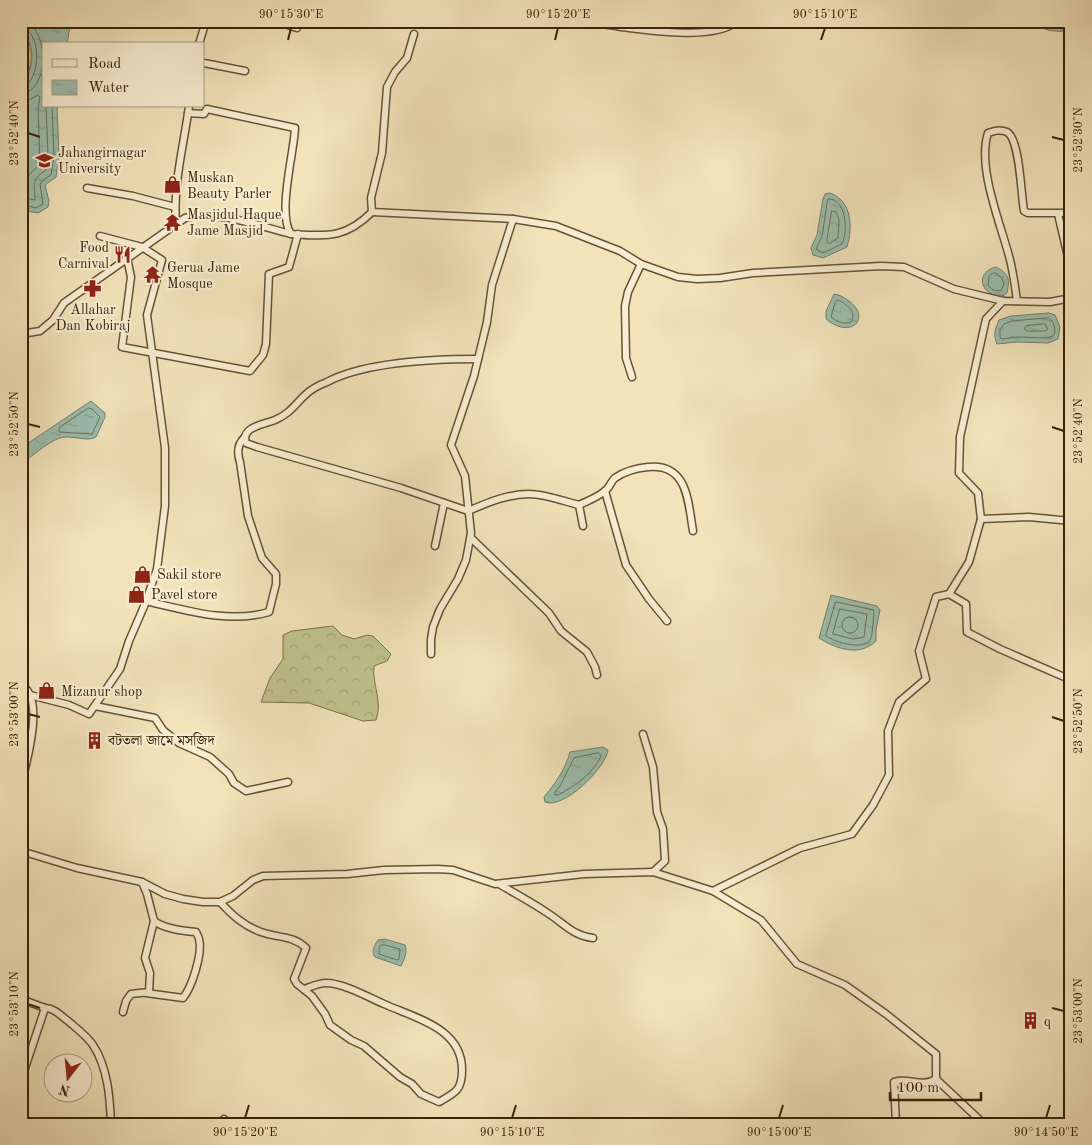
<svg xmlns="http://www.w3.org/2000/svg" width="1092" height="1145" viewBox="0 0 1092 1145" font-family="'Old Standard TT','Noto Serif Bengali',serif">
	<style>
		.forest { fill: url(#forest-crowns); stroke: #7c724a }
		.water { fill: url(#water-ripples); stroke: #74806b }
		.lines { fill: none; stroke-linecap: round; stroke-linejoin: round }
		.shore { stroke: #6a705a; stroke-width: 1 }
		.canal { stroke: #9bbeae; stroke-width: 6 }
		.minor-casing { stroke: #685234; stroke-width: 9 }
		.minor { stroke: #f7edd2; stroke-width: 6 }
		.ticks { fill: none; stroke: #3a2207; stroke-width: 2 }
		.labels { text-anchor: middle; stroke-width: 4.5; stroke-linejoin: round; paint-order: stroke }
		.poi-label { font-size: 14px; fill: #3a2207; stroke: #f7edd2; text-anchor: start }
		.neatline { fill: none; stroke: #3a2207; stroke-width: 2 }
		.ticks-label { font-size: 12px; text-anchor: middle; fill: #3a2207 }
	</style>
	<defs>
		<pattern id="forest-crowns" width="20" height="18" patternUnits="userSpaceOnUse" patternTransform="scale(1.25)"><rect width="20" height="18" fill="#bfc28c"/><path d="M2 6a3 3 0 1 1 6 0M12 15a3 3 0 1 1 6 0" fill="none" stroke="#a5a677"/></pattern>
		<pattern id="water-ripples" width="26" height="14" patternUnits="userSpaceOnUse" patternTransform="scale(1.25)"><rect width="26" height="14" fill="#9bbeae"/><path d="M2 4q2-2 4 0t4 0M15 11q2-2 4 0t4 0" fill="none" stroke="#86a394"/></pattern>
	</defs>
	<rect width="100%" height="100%" fill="#f2e3ba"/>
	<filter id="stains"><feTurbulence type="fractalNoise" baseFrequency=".004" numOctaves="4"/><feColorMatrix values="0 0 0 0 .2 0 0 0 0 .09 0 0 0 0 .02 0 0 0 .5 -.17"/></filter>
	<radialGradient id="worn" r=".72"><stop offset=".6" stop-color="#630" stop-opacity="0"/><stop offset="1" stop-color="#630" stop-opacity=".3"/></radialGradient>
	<g class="forest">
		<path d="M21 31C36 44 34 70 21 83Z"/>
		<path d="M333 626 342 635 354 639 367 635 373 636 391 654 387 661 374 666C372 685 383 702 376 720L363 721 309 703 261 702 270 678 283 659V635L292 631Z"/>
	</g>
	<g class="water">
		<path d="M21 21H71L67 44H44V106H57L59 156 56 177 45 185 49 201 48 207 38 213 27 211 21 206 23 173 21 164V84C35 72 36 43 21 31Z"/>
		<path d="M1031 21H1061L1069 31C1055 32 1042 31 1031 21Z"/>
		<path d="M830 193C852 201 853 227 847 247L823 258 813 255 811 248 817 235 823 199 825 194Z"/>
		<path d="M996 267C1009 274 1010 279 1007 293L1003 296C979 296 975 272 996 267Z"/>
		<path d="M834 294C840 295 844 297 849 301 872 318 851 340 826 319V311Z"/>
		<path d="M1049 313 1055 315 1060 327 1058 339 1048 343 1017 342 997 344C993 335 995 329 999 320L1011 316Z"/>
		<path d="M91 401 105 413V417L96 437C85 443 70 433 57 439 46 444 32 456 21 464V448Z"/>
		<path d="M831 595 877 606 880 610 876 630V641C860 657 836 649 819 638Z"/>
		<path d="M603 747 608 750C606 768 563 810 545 802L544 797C555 784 565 770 570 752Z"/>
		<path d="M385 939 405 945C408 952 404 960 401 966L375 957C371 951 374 946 378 940Z"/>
	</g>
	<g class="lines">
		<g class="shore">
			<path d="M21 27C43 30 41 85 21 87"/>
			<path d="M21 94C49 92 50 31 25 21"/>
			<path d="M21 101 29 100 38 95 40 97 38 108 40 164 28 176 25 189 21 190"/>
			<path d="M21 197 35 200C35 183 30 181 46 170L48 155 46 106"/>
			<path d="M828 199C847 198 848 232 842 244L823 253 818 251 816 249 822 236Z"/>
			<path d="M21 204 36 208 43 204 40 184 43 180 51 175 54 156 52 106"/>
			<path d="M832 211 836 212 839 220 838 238 829 244 827 241Z"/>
			<path d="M993 273H996L1002 278 1004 284 1001 291 993 290 988 285 989 277Z"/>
			<path d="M838 300C847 304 857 312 851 322 844 325 836 321 831 317L835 303Z"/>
			<path d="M1049 318C1054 321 1057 331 1053 336L1047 338 1017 337 1002 339 1000 338V330L1004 324 1012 321Z"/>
			<path d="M1045 324 1048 329 1046 331H1027L1024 329 1026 326Z"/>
			<path d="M89 408 92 409 100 417 92 434 59 432V428Z"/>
			<path d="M836 602 874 610C874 612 872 637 871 638 866 652 834 642 826 636Z"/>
			<path d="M840 609 867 614 864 637 853 639 833 634Z"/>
			<circle cx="850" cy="625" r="8"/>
			<path d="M599 753 601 756C593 774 575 786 558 795H555V792L560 786 574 758Z"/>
			<path d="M381 945H385L400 949 399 959 397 960 379 954V949Z"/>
		</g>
		<path class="canal" d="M1067 1124 1071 1115"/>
		<defs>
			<g id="minor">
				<path d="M275 21 297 28 299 21"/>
				<path d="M587 21C598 24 610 25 621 27 650 30 715 41 737 21"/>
				<path d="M414 34 407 58 395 72 387 87 382 153 371 198 372 212 513 219 556 226 620 251 641 264 678 277 697 279 720 278 753 273 881 266 904 267 954 289 1003 301 1050 302 1071 298"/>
				<path d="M199 44 206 21"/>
				<path d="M204 63 245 71"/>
				<path d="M188 113 204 114 207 109 295 128C294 153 277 214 291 234 327 236 345 239 372 212"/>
				<path d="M87 188 133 196 175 207"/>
				<path d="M1058 214 1071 270"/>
				<path d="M176 223C173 183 184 145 189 106"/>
				<path d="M127 258 131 277 122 347 250 371 263 355 266 344 269 274 289 267 298 234"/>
				<path d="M1017 301C1015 286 1013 270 1009 256 1000 222 977 167 988 133 994 131 1000 129 1007 132 1020 139 1021 195 1024 211L1028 213H1071"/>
				<path d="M21 334 40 331 53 320 64 303 185 218C219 210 258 226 291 234"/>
				<path d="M478 359C435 359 365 362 327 382 319 385 310 390 304 396 294 406 289 414 275 420 265 424 240 427 246 443L257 447 401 488 468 511C487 503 507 494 529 494 545 494 563 501 579 505L583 526"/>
				<path d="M632 377 626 358 625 306 628 292 641 264"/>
				<path d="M605 491 626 565 649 599 667 621"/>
				<path d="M579 505C587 501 599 497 606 490 610 487 611 481 615 478 625 471 637 468 648 467 688 463 688 502 693 531"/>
				<path d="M981 519 1029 517 1071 521"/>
				<path d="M471 538 549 613 561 631 587 652 595 667 597 675"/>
				<path d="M435 546 444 503"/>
				<path d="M949 594 966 604 967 632 1000 649 1071 680"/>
				<path d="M146 601C186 610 228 624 269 612L276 584V574L262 558 248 516 240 462C237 453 237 445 244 438"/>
				<path d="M431 654V639L433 627 440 609 458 579 466 560 471 533 465 476 451 445 474 376 487 322 492 285 513 219"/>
				<path d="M21 685C46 697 26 764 21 785"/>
				<path d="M30 695 69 705 89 714 120 669 129 641 145 604 157 569 165 506V448L147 315 162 260 142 247 100 236"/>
				<path d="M95 706 155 718 163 730 179 743 210 757 229 774 234 783 246 791 288 782"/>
				<path d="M643 734 653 767 657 812 663 829 665 861 653 872"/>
				<path d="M21 851 77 868 142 882 165 894 183 899 203 902H220L233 896 253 880 263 876 347 874 384 870 438 869 453 870 495 884 584 874 653 872 713 891 761 920 797 964 845 985 886 1014 936 1054V1079L984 1124"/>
				<path d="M142 882 147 894 154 921C165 929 182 931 196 932 197 935 199 937 199 939 203 953 192 987 183 998L146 993"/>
				<path d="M499 884C514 893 531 902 546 912 564 923 571 935 593 938"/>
				<path d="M713 891 800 848 852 834 873 805 889 775 888 731 899 702 926 679 919 651 936 597 949 594 969 562 981 519 978 493 959 473 960 437 986 319 1003 301"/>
				<path d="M220 902C232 915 244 926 261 932 277 938 293 935 306 948L294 979 297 984 312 996 325 1014 330 1025 351 1040 364 1046 400 1077 412 1084 421 1094 439 1102C455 1093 462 1090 462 1071 463 1028 415 1018 384 1004 368 997 343 983 326 983 319 983 310 987 304 989"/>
				<path d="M21 999 45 1008 21 1080"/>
				<path d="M45 1008C54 1008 60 1015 68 1021 76 1028 87 1036 93 1045 108 1068 110 1098 111 1124"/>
				<path d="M123 1012 126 1001 131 994 149 992 150 973 145 958 154 921"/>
				<path d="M220 1124 224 1119"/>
				<path d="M896 1124 894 1082C909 1077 921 1088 936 1079"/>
			</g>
		</defs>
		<use href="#minor" class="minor-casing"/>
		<use href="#minor" class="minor"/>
	</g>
	<path class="ticks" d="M288 40 291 28M555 40 558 28M821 40 825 28M28 133 40 137M1052 137 1064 140M28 424 40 427M1052 427 1064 431M28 714 40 717M1052 717 1064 721M28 1004 40 1008M1052 1008 1064 1011M245 1118 249 1105M512 1118 516 1105M779 1118 783 1105M1046 1118 1050 1105"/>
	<defs>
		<symbol id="university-bare" viewBox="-9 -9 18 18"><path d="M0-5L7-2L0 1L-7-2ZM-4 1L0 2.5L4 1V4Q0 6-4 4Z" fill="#8f2418" stroke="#f7edd2" stroke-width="2.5" paint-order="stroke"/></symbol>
		<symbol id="shop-bare" viewBox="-9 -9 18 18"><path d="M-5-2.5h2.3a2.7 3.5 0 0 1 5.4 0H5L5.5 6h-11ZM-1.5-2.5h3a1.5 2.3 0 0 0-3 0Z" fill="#8f2418" stroke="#f7edd2" stroke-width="2.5" paint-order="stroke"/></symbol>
		<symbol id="temple-bare" viewBox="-9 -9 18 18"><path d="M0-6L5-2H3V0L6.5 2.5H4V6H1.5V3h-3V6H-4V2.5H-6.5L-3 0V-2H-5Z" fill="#8f2418" stroke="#f7edd2" stroke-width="2.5" paint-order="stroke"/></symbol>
		<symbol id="restaurant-bare" viewBox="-9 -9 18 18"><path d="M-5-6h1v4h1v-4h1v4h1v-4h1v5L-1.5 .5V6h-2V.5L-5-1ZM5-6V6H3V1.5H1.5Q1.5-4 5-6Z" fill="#8f2418" stroke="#f7edd2" stroke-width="2.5" paint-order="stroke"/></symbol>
		<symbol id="pharmacy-bare" viewBox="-9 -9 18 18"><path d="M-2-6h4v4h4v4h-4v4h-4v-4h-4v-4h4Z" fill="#8f2418" stroke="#f7edd2" stroke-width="2.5" paint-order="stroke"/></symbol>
		<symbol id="building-bare" viewBox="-9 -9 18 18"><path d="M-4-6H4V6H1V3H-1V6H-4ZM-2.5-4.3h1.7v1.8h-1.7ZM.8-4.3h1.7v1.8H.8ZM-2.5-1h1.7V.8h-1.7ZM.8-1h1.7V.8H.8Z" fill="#8f2418" stroke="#f7edd2" stroke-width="2.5" paint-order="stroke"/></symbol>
	</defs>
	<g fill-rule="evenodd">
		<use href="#university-bare" x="32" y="148" width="25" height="25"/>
		<use href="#shop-bare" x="160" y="172" width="25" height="25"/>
		<use href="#temple-bare" x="160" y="210" width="25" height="25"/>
		<use href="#restaurant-bare" x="110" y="242" width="25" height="25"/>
		<use href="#temple-bare" x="140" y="262" width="25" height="25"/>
		<use href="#pharmacy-bare" x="80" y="276" width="25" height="25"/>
		<use href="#shop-bare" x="130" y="562" width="25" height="25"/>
		<use href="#shop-bare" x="124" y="582" width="25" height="25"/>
		<use href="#shop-bare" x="34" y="678" width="25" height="25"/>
		<use href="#building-bare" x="82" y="728" width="25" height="25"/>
		<use href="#building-bare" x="1018" y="1008" width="25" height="25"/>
	</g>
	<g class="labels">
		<g class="poi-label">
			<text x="58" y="157">Jahangirnagar<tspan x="58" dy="16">University</tspan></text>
			<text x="187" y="182">Muskan<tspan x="187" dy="16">Beauty Parler</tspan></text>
			<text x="187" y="219">Masjidul Haque<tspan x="187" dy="16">Jame Masjid</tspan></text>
			<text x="109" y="252" text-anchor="end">Food<tspan x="109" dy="16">Carnival</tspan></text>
			<text x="167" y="272">Gerua Jame<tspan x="167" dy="16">Mosque</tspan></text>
			<text x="93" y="314" text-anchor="middle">Allahar<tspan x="93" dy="16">Dan Kobiraj</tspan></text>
			<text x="157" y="579">Sakil store</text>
			<text x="151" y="599">Pavel store</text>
			<text x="61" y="696">Mizanur shop</text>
			<text x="108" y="745">বটতলা জামে মসজিদ</text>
			<text x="1044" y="1026">q</text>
		</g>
	</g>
	<rect width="1092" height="1145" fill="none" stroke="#f2e3ba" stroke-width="55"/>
	<rect x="42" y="42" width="162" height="65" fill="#f7edd2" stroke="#ab9c81"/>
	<rect x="52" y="59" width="25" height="8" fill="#f7edd2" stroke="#ab9c81"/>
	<text x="88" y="68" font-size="15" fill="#3a2207">Road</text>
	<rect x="52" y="80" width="25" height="15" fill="url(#water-ripples)" stroke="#ab9c81"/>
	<text x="88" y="92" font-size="15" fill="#3a2207">Water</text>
	<g transform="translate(68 1078) rotate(196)"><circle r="24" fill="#f7edd2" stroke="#ab9c81"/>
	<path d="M0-4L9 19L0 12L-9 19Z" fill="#8f2418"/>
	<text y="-8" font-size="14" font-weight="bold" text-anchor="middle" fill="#3a2207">N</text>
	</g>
	<path d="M890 1092v8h91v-8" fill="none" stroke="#3a2207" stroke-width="2.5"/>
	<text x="897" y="1092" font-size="15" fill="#3a2207" stroke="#f7edd2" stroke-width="4" paint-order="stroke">100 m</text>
	<rect x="28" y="28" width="1036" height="1090" class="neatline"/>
	<g class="ticks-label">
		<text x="291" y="18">90°15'30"E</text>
		<text x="558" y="18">90°15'20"E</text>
		<text x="825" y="18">90°15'10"E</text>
		<text transform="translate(14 133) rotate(-90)" y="4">23°52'40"N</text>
		<text transform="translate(1078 140) rotate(-90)" y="4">23°52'30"N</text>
		<text transform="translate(14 424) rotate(-90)" y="4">23°52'50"N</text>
		<text transform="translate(1078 431) rotate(-90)" y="4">23°52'40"N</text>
		<text transform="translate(14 714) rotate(-90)" y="4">23°53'00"N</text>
		<text transform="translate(1078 721) rotate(-90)" y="4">23°52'50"N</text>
		<text transform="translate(14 1004) rotate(-90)" y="4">23°53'10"N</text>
		<text transform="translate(1078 1011) rotate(-90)" y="4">23°53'00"N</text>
		<text x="245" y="1136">90°15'20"E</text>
		<text x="512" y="1136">90°15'10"E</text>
		<text x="779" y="1136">90°15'00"E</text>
		<text x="1046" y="1136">90°14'50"E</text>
	</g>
	<rect width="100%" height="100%" filter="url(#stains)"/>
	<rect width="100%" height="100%" fill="url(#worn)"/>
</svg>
